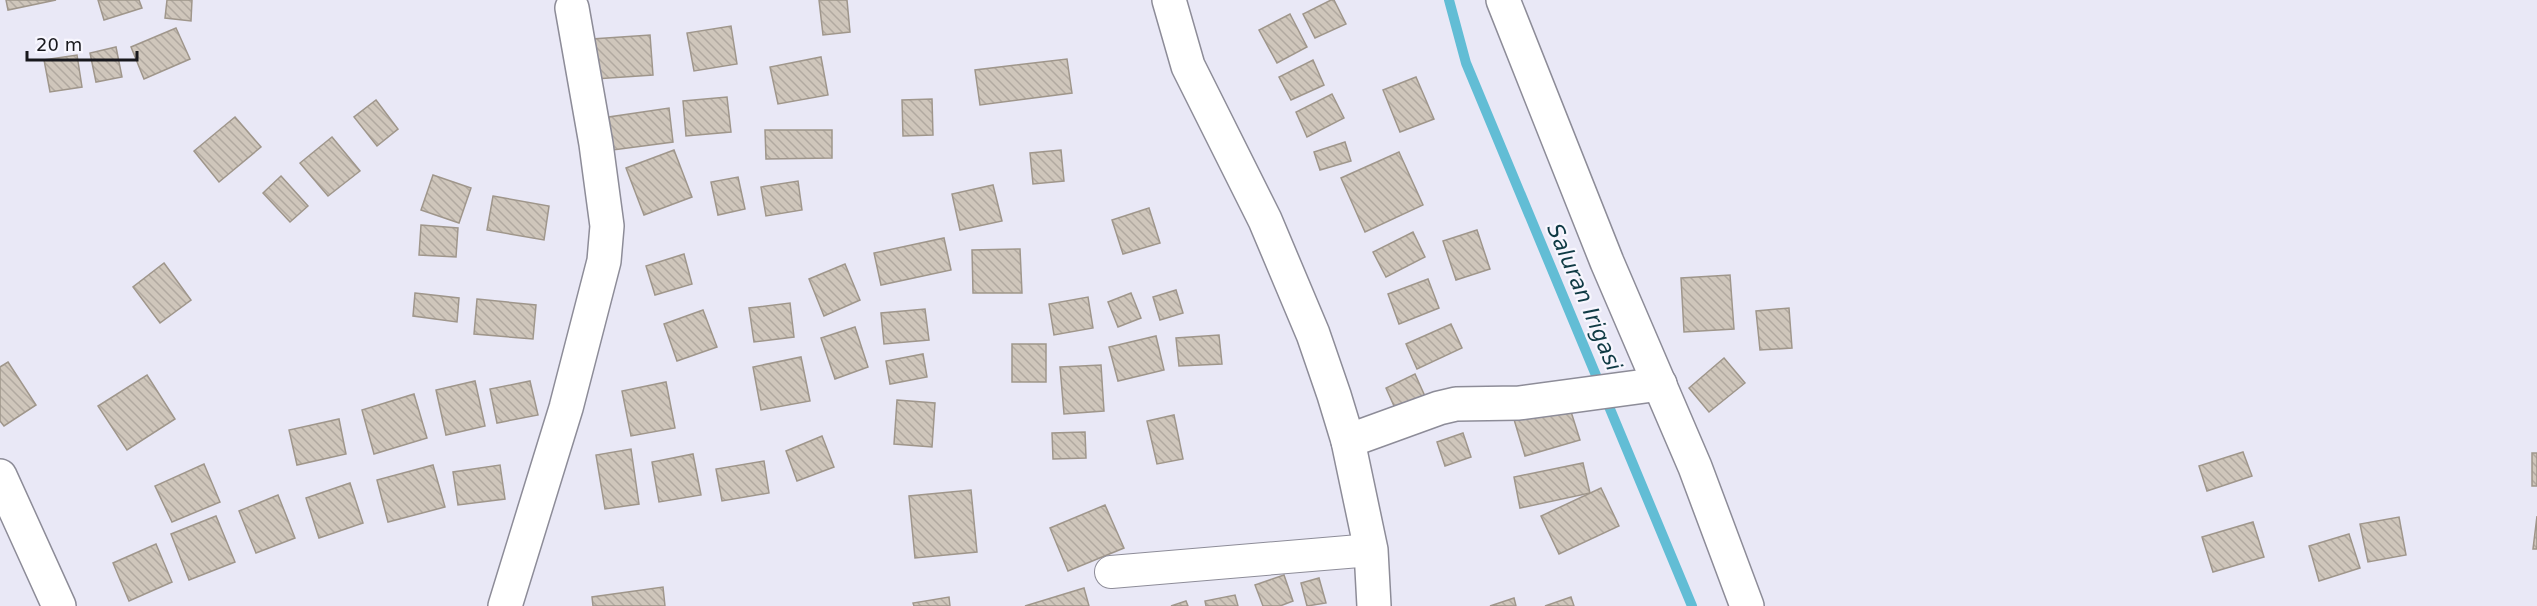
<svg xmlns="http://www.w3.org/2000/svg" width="2537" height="606" viewBox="0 0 2537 606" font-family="'DejaVu Sans',sans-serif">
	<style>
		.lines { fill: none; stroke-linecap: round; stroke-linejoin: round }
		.stream { stroke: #62bdd5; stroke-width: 10 }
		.building { fill: url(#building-back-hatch); stroke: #9f968b; stroke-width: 1.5 }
		.pedestrian-casing { stroke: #8d8c98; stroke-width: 34 }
		.minor-casing { stroke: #8d8c98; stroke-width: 36 }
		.tertiary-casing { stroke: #8d8c98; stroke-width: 36 }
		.pedestrian { stroke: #fff; stroke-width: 32 }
		.minor { stroke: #fff; stroke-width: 33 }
		.tertiary { stroke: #fff; stroke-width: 33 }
		.labels { text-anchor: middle; stroke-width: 4.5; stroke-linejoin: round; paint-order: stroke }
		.water-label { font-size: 22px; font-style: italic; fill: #0f3a44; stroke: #f7f6fe }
	</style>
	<defs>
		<pattern id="building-back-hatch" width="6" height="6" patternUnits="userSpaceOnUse" patternTransform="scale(1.5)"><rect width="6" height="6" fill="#cfc6bb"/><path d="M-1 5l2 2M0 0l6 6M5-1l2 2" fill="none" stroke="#b1a9a0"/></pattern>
	</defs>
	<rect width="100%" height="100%" fill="#e9e8f6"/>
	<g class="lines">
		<path class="stream" d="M1449 0 1466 63 1692 606"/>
	</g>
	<g class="building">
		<path d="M6 0H56L8 10Z"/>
		<path d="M98 0H139L142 8 104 20Z"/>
		<path d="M167 0H192L191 21 165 18Z"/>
		<path d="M819 0H847L850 32 823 35Z"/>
		<path d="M1331 0H1334L1346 24 1315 38 1303 14Z"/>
		<path d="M1290 14 1307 47 1277 63 1259 30Z"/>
		<path d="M731 26 737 64 694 71 687 33Z"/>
		<path d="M176 28 190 59 144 79 131 47Z"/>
		<path d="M650 35 653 75 595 79 592 39Z"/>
		<path d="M116 47 122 77 96 82 90 53Z"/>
		<path d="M77 55 82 87 50 92 44 60Z"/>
		<path d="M821 57 828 95 778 104 770 67Z"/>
		<path d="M1067 59 1072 93 980 105 975 70Z"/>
		<path d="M1313 60 1324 85 1291 100 1279 77Z"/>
		<path d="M1416 77 1434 119 1400 132 1383 90Z"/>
		<path d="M1332 94 1344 118 1307 137 1296 112Z"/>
		<path d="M727 97 731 132 686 136 683 101Z"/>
		<path d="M932 99 933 135 903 136 902 100Z"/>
		<path d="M376 100 398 129 377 146 354 117Z"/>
		<path d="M669 108 673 142 613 150 609 117Z"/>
		<path d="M235 117 261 147 219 182 194 151Z"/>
		<path d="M765 130H832V158L766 159Z"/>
		<path d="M332 137 360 171 328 196 300 163Z"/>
		<path d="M1345 142 1351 161 1320 170 1314 152Z"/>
		<path d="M674 150 692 197 644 215 626 168Z"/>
		<path d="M1061 150 1064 181 1033 184 1030 153Z"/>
		<path d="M1399 152 1423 205 1365 232 1341 178Z"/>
		<path d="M433 175 471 188 459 223 421 210Z"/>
		<path d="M281 176 308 206 290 222 263 193Z"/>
		<path d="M738 177 745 209 718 215 711 182Z"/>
		<path d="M798 181 802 210 766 216 761 187Z"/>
		<path d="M993 185 1002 221 960 230 952 194Z"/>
		<path d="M493 196 549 206 544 240 487 230Z"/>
		<path d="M1149 208 1160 243 1123 254 1112 220Z"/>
		<path d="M421 225 458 228 456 257 419 255Z"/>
		<path d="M1477 230 1490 269 1456 280 1443 241Z"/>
		<path d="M1413 232 1425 257 1386 277 1373 252Z"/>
		<path d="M944 238 951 270 881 285 874 253Z"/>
		<path d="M1020 249 1022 293H973L972 250Z"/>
		<path d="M684 254 692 284 655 295 646 266Z"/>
		<path d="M164 263 191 300 160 323 133 287Z"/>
		<path d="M845 264 860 300 824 316 809 279Z"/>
		<path d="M1730 275 1734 329 1684 332 1681 278Z"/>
		<path d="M1428 279 1439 308 1399 324 1388 294Z"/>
		<path d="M1176 290 1183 313 1160 320 1153 297Z"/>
		<path d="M415 293 459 298 457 322 413 316Z"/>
		<path d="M1131 293 1141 318 1118 327 1108 302Z"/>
		<path d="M1088 297 1093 328 1054 335 1049 304Z"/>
		<path d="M477 299 536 305 533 339 474 334Z"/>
		<path d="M790 303 794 337 754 342 749 308Z"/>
		<path d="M1789 308 1792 348 1760 350 1756 311Z"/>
		<path d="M925 309 929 340 884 344 881 313Z"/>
		<path d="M703 310 717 347 677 361 664 324Z"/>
		<path d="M1451 324 1462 348 1417 369 1406 344Z"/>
		<path d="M855 327 868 367 835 379 821 338Z"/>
		<path d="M1219 335 1222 364 1179 366 1176 338Z"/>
		<path d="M1156 336 1164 370 1118 381 1109 347Z"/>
		<rect x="1012" y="344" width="34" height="38"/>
		<path d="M923 354 927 377 890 384 886 361Z"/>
		<path d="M801 357 810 401 761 410 753 367Z"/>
		<path d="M1724 358 1745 383 1709 412 1689 388Z"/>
		<path d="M8 362 36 405 4 426 0 421V367Z"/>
		<path d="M1101 365 1104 411 1064 414 1060 367Z"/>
		<path d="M1415 374 1428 403 1399 417 1386 388Z"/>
		<path d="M147 375 175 419 127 450 98 406Z"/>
		<path d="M475 381 485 426 446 435 436 390Z"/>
		<path d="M530 381 538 415 497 423 490 389Z"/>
		<path d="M666 382 675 428 631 436 622 391Z"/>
		<path d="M414 394 427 438 374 454 362 410Z"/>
		<path d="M1567 399 1580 440 1525 456 1513 416Z"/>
		<path d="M897 400 935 403 932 447 894 444Z"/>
		<path d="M1174 415 1183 459 1157 464 1147 421Z"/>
		<path d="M339 419 346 454 297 465 289 430Z"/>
		<path d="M1085 432 1086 458 1053 459 1052 433Z"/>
		<path d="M1463 433 1471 457 1445 466 1437 442Z"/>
		<path d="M822 436 834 467 797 481 786 451Z"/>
		<path d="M631 449 639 504 605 509 596 455Z"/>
		<path d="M2243 452 2252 476 2207 491 2199 466Z"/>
		<rect x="2532" y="453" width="5" height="33"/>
		<path d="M693 454 701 495 659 502 652 462Z"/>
		<path d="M764 461 769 493 722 501 716 469Z"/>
		<path d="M1583 463 1590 493 1520 508 1514 477Z"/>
		<path d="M204 464 220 502 172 522 155 486Z"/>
		<path d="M433 465 445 507 388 522 377 480Z"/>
		<path d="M500 465 505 499 458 505 453 472Z"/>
		<path d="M350 483 363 523 319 538 306 498Z"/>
		<path d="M1601 488 1619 526 1559 554 1541 516Z"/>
		<path d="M971 490 977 552 915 558 909 496Z"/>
		<path d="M278 495 295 538 256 553 239 511Z"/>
		<path d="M1105 505 1124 548 1068 571 1050 528Z"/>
		<path d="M216 516 235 562 189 580 171 534Z"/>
		<path d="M2537 516V549H2533Z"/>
		<path d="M2399 517 2406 555 2368 562 2360 524Z"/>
		<path d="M2253 522 2264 557 2213 572 2202 537Z"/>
		<path d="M2349 534 2360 568 2319 581 2309 546Z"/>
		<path d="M156 544 172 582 129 601 113 563Z"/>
		<path d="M1284 575 1293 601 1280 606H1263L1255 585Z"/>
		<path d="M1319 578 1326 603 1307 606 1301 583Z"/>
		<path d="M663 587 665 606H593L592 597Z"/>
		<path d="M1084 588 1089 606H1025Z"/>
		<path d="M1235 595 1238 606H1206L1205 601Z"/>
		<path d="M949 597 950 606H914L913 603Z"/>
		<path d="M1571 597 1574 606H1545Z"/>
		<path d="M1514 598 1516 606H1490Z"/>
		<path d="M1186 601 1188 606H1171Z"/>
	</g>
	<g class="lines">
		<defs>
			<path id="pedestrian" d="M1111 572 1371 550"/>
			<g id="minor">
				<path d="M1503 0 1607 262 1695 467 1747 606"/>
				<path d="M1348 441 1439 408 1456 404 1519 403 1660 384"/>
				<path d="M0 476 59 606"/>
				<path d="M505 606 566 408 604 261 607 226 596 144 572 8"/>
			</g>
			<path id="tertiary" d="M1169 0 1188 66 1265 220 1313 334 1334 395 1348 441 1371 550 1374 606"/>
		</defs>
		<use href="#pedestrian" class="pedestrian-casing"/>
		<use href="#minor" class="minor-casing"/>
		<use href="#tertiary" class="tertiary-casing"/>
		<use href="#pedestrian" class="pedestrian"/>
		<use href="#minor" class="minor"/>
		<use href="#tertiary" class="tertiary"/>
	</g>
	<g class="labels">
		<g class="water-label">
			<text transform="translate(1585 297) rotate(67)" y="8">Saluran Irigasi</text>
		</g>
	</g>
	<path d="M27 51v9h110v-9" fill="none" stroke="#18181d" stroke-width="3"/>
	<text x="36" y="51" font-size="18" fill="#18181d" stroke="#f7f6fe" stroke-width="4.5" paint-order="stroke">20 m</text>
</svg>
